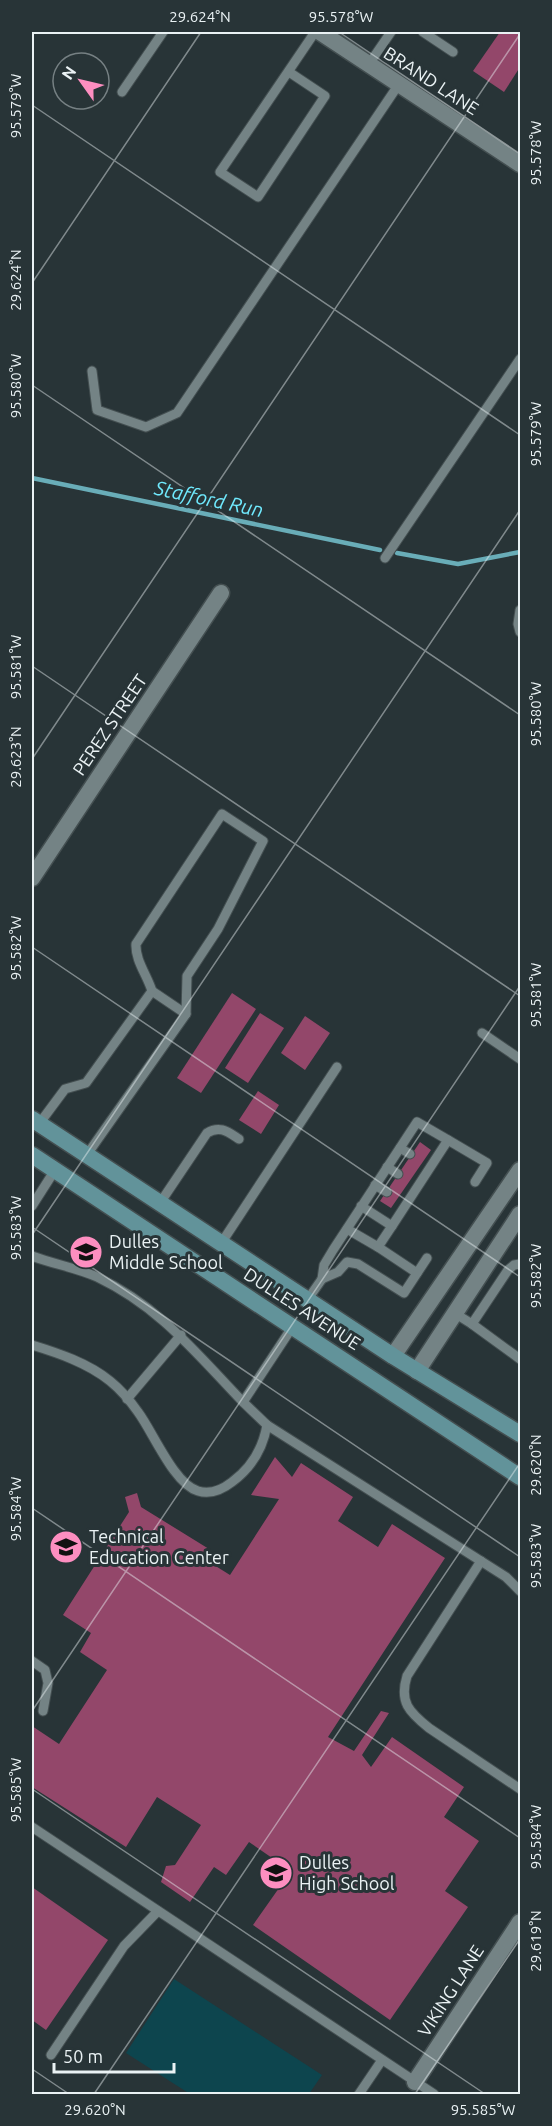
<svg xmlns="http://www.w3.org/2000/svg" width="552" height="2126" viewBox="0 0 552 2126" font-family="Ubuntu,sans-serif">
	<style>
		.green { fill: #0d454e }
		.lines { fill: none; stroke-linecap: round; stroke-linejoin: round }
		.stream { stroke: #69adb8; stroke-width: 4.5 }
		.building { fill: #93476a }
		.service-casing { stroke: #444f51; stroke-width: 11 }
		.minor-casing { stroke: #444f51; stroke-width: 19 }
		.tertiary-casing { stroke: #444f51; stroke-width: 19 }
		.secondary-casing { stroke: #444f51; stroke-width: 19 }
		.service { stroke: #748385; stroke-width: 9 }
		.minor { stroke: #748385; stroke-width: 16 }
		.tertiary { stroke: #748385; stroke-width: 16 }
		.secondary { stroke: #62939a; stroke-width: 16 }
		.ticks { fill: none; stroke: #eaf2f4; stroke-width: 1.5; stroke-opacity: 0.45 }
		.labels { text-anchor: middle; stroke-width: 6; stroke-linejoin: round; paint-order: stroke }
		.street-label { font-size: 18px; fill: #eaf2f4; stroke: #283437 }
		.poi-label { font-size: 18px; fill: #eaf2f4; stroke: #283437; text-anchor: start }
		.water-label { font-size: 20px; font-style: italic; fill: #70eafe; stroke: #283437 }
		.neatline { fill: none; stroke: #eaf2f4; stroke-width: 2 }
		.ticks-label { font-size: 15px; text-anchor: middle; fill: #eaf2f4 }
	</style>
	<rect width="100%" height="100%" fill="#283437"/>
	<path class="green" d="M174 1979 322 2075 309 2094H190L126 2053Z"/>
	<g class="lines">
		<g class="stream">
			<path d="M32 478 380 550"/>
			<path d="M397 553 458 564 520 552"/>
		</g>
	</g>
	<g class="building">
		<path d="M500 32H520V67L504 92 473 71Z"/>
		<path d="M232 993 256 1009 201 1093 177 1078Z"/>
		<path d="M260 1013 284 1028 248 1083 225 1068Z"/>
		<path d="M305 1016 330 1033 305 1070 281 1053Z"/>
		<path d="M258 1091 279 1105 261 1134 239 1120Z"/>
		<path d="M420 1142 431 1150 391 1208 380 1201Z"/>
		<path d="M275 1457 292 1477 301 1463 353 1497 338 1521 378 1547 392 1524 445 1558 328 1737 354 1751 381 1711 389 1713 362 1755 371 1767 392 1737 464 1787 444 1817 479 1841 445 1891 468 1907 390 2020 253 1925 291 1871 249 1842 226 1875 214 1867 190 1902 161 1882 166 1866 175 1865 201 1825 157 1797 126 1847 32 1787V1726L59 1744 107 1670 80 1652 91 1633 63 1615 129 1512 125 1497 137 1493 141 1507 209 1549 206 1560 230 1575 279 1499 251 1495Z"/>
		<path d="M32 1887 108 1940 46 2030 32 2020Z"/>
	</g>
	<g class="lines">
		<defs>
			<g id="service">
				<path d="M423 32 453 52"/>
				<path d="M369 64 391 32"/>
				<path d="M289 72 325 96 258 197 220 172 315 32"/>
				<path d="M122 92 163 32"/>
				<path d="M92 371 97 410 146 427 177 413 399 84"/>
				<path d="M385 558 520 359"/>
				<path d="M520 610 518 624 520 632"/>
				<path d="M482 1033 520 1059"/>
				<path d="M39 1124 65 1089 86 1083 152 991 186 1014"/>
				<path d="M448 1140 487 1163 475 1182"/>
				<path d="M400 1148 410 1154"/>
				<path d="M86 1156 186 1014 187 976 218 929 263 841 222 814 136 944C135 960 147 975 152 991"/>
				<path d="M387 1167 398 1174"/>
				<path d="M375 1185 387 1192"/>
				<path d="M160 1203 207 1133C220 1125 228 1132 239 1139"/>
				<path d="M32 1206 55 1170"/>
				<path d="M347 1229 378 1247 392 1226"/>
				<path d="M222 1242 337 1067"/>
				<path d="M378 1247 417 1273"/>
				<path d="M32 1256C53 1264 77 1268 97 1277 160 1307 196 1353 243 1402L293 1326"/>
				<path d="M322 1279 338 1272 347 1262 358 1264 404 1293 427 1258"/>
				<path d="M308 1299 322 1279 324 1265 333 1250 417 1122 448 1140 392 1226 361 1206"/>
				<path d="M456 1314 472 1324 508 1270 514 1265 520 1264"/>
				<path d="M472 1324 520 1359"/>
				<path d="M32 1345C58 1353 88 1363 110 1381 120 1389 131 1402 138 1412 153 1432 174 1484 198 1491 211 1495 223 1489 232 1482 251 1468 263 1448 267 1425"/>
				<path d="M127 1399 181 1335"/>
				<path d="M243 1402 267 1425 506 1577 520 1591"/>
				<path d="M481 1561 407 1676C399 1702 409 1712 429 1728L520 1789"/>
				<path d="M32 1661 45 1670 48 1683 43 1711"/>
				<path d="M32 1827 434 2094"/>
				<path d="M51 2055 124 1946 158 1911"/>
				<path d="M359 2094 382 2060"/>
			</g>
			<g id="minor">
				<path d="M32 878 221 593"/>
				<path d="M393 1356 520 1170"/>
				<path d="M417 1371 520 1214"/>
				<path d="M415 2082 520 1922"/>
			</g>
			<path id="tertiary" d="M320 32 520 164"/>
			<g id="secondary">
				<path d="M32 1119 393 1356 520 1434"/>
				<path d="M32 1155 520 1477"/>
			</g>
		</defs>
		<use href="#service" class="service-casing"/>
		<use href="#minor" class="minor-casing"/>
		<use href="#tertiary" class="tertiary-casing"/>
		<use href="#secondary" class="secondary-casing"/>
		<use href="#service" class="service"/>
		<use href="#minor" class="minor"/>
		<use href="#tertiary" class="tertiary"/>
		<use href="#secondary" class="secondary"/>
	</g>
	<path class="ticks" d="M339 32 520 154M32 105 520 435M32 283 201 32M32 385 520 715M32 666 520 996M32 759 520 34M32 947 520 1277M32 1227 520 1557M32 1235 520 510M32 1508 520 1838M32 1711 520 986M32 1789 485 2094M32 2069 69 2094M94 2094 520 1463M415 2094 520 1939"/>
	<defs>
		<symbol id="school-disc" viewBox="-11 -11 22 22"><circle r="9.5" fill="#fd8ec0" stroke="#283437"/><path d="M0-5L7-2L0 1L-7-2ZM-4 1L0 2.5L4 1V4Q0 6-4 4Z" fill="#111"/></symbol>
	</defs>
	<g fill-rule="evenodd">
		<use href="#school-disc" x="67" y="1233" width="38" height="38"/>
		<use href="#school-disc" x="47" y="1528" width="38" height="38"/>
		<use href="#school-disc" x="257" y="1854" width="38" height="38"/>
	</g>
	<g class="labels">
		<g class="street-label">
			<text transform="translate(431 81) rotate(33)" y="6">BRAND LANE</text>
			<text transform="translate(110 725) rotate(-56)" y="6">PEREZ STREET</text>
			<text transform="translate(302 1309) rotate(33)" y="6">DULLES AVENUE</text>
			<text transform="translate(451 1991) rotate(-57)" y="6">VIKING LANE</text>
		</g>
		<g class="poi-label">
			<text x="109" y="1248">Dulles<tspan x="109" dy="21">Middle School</tspan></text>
			<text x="89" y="1543">Technical<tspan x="89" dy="21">Education Center</tspan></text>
			<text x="299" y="1869">Dulles<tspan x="299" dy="21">High School</tspan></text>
		</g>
		<g class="water-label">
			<text transform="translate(209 499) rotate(12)" y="7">Stafford Run</text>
		</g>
	</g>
	<rect width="552" height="2126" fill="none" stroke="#283437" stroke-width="66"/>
	<g transform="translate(81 81) rotate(304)"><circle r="28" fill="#283437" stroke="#768083" stroke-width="1.5"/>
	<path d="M0-4.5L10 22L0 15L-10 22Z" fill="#fd8ec0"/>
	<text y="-9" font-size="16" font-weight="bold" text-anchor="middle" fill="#eaf2f4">N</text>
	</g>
	<path d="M54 2063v9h120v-9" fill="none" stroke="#eaf2f4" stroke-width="3"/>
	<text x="63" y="2063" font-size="18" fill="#eaf2f4" stroke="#283437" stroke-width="4.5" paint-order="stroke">50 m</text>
	<rect x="33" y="33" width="486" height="2060" class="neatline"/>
	<g class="ticks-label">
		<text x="200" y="22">29.624°N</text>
		<text x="341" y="22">95.578°W</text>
		<text transform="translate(16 106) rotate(-90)" y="5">95.579°W</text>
		<text transform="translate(536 153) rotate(-90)" y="5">95.578°W</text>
		<text transform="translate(16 280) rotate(-90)" y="5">29.624°N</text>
		<text transform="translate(16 386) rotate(-90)" y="5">95.580°W</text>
		<text transform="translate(536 434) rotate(-90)" y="5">95.579°W</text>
		<text transform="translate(16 667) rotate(-90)" y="5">95.581°W</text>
		<text transform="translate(536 714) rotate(-90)" y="5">95.580°W</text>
		<text transform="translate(16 757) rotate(-90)" y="5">29.623°N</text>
		<text transform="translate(16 948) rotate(-90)" y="5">95.582°W</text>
		<text transform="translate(536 995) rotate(-90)" y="5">95.581°W</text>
		<text transform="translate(16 1228) rotate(-90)" y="5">95.583°W</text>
		<text transform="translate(536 1276) rotate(-90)" y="5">95.582°W</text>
		<text transform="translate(536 1465) rotate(-90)" y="5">29.620°N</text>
		<text transform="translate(16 1509) rotate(-90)" y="5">95.584°W</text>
		<text transform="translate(536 1556) rotate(-90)" y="5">95.583°W</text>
		<text transform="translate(16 1790) rotate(-90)" y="5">95.585°W</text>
		<text transform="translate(536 1837) rotate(-90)" y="5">95.584°W</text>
		<text transform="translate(536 1941) rotate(-90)" y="5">29.619°N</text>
		<text x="95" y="2115">29.620°N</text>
		<text x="483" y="2115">95.585°W</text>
	</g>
</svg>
